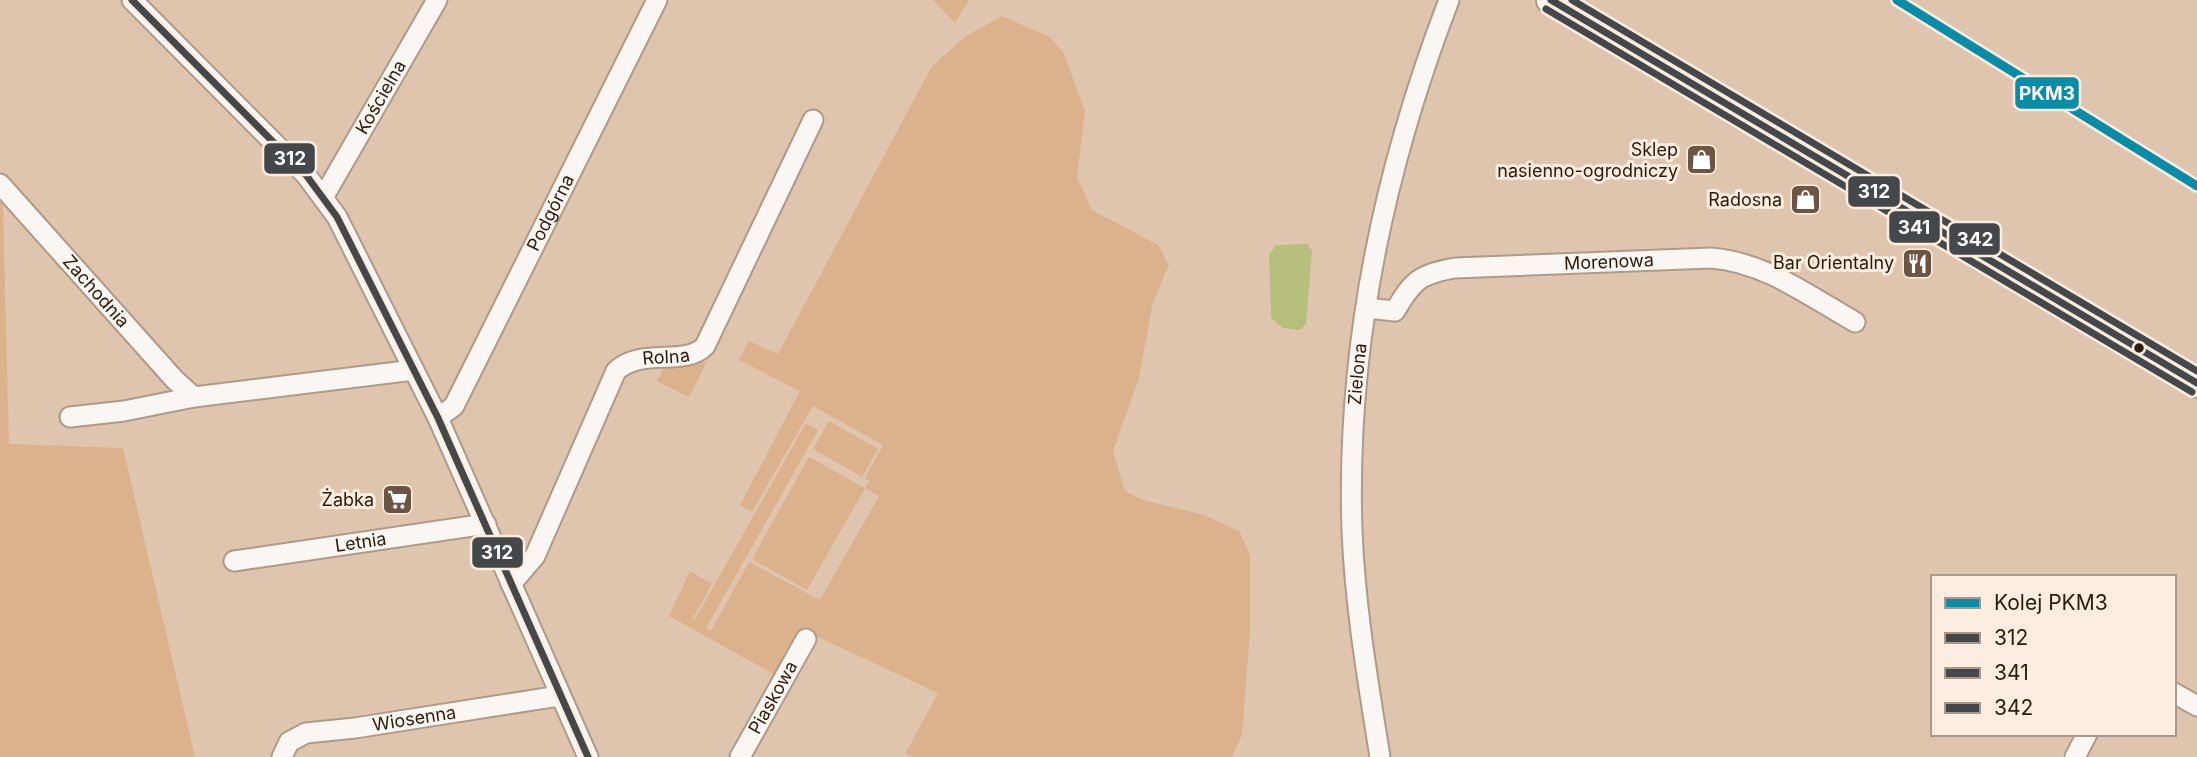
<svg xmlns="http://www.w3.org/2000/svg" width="2197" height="757" viewBox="0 0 2197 757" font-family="Inter,sans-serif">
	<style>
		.green { fill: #dcb28c }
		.water { fill: #b6bf7c }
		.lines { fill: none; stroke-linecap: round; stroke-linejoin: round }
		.street-casing { stroke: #af9a88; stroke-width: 23 }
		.secondary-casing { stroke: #af9a88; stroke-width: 32 }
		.street { stroke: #faf6f3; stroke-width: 19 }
		.secondary { stroke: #faf6f3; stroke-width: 28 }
		.bus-1-casing { stroke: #fcede0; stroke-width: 12 }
		.bus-2-casing { stroke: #fcede0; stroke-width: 12 }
		.bus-3-casing { stroke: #fcede0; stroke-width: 12 }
		.bus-1 { stroke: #45484a; stroke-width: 7 }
		.bus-2 { stroke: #45484a; stroke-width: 7 }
		.bus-3 { stroke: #45484a; stroke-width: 7 }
		.rail-1-casing { stroke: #fcede0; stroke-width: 14 }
		.rail-1 { stroke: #098ca7; stroke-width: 9 }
		.bus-dot { fill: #2d1a09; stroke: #fcede0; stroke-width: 2.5 }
		.labels { text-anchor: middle; stroke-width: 6; stroke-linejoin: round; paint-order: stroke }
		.street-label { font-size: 18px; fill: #2d1a09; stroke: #fcede0 }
		.poi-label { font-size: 18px; fill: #2d1a09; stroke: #fcede0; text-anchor: end }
		.line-badge { stroke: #fcede0; stroke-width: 2.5 }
		.badge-label { font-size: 19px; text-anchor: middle; font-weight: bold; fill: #fff }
	</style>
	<rect width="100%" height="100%" fill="#e0c5ae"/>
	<g class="green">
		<path d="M933 0H969L955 23Z"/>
		<path d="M1002 16 1050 37 1063 52 1085 110 1077 177 1092 210 1158 245 1169 265 1153 302 1139 378 1113 451 1125 491 1143 500 1204 515 1239 531 1250 555V632L1242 735 1232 757H912L905 754 938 693 803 630 777 676 669 616 690 571 712 584 692 620 694 621 806 423 818 430 706 628 711 631 749 562 820 600 879 496 865 488 807 590 752 559 809 457 865 488 869 481 865 478 883 445 813 406 752 512 740 505 800 391 739 360 749 341 778 354 932 66 966 36Z"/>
		<path d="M0 201 3 206 9 444 123 448 195 757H0Z"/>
		<path d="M707 362 689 397 657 381 665 366Z"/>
		<path d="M829 421 878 449 862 477 813 449Z"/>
	</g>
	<path class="water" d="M1308 244 1312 251 1306 324 1300 330 1283 328 1271 318 1269 255 1276 245Z"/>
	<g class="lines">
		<defs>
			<g id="street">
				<path d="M132 0 306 175 337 217 438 418 588 757"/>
				<path id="s1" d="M0 184 175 380 194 397 414 370"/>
				<path id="s2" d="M324 196 437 0"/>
				<path id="s3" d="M1366 308 1395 311C1413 280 1420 274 1455 268L1711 258C1765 262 1809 296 1855 322"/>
				<path d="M70 417 124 411 194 397"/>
				<path id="s4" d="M438 418 454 406 657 0"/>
				<path id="s5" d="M234 561 486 524"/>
				<path id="s6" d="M511 584 535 556 616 371C641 347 685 367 705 346L813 120"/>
				<path d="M2174 693 2197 706"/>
				<path id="s7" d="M282 757 289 742 306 733 355 728 559 696"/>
				<path id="s8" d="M740 757 806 639"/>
				<path id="s9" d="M1380 757C1368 682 1355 607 1352 530 1346 349 1384 169 1449 0"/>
				<path d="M2075 757 2087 734"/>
			</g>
			<path id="secondary" d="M1551 0 2197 383"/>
		</defs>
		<use href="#street" class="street-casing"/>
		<use href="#secondary" class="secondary-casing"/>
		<use href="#street" class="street"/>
		<use href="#secondary" class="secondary"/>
		<defs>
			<g id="bus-1">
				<path d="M132 0 306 175 337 217 438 418 588 757"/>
				<path d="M1551 0 2197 383"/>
			</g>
			<path id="bus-2" d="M1546 9 2192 392"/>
			<path id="bus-3" d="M1572 0 2197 371"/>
		</defs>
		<use href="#bus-1" class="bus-1-casing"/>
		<use href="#bus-2" class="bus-2-casing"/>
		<use href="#bus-3" class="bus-3-casing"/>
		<use href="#bus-1" class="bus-1"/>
		<use href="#bus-2" class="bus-2"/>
		<use href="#bus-3" class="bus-3"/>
		<defs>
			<path id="rail-1" d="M1897 0 2197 186"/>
		</defs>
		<use href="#rail-1" class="rail-1-casing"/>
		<use href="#rail-1" class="rail-1"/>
	</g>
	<defs>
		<symbol id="shop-square" viewBox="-11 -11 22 22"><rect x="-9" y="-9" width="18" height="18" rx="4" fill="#6c5643" stroke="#fcede0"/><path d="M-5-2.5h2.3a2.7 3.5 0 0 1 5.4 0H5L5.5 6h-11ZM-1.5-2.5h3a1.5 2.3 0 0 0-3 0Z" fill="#fff"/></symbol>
		<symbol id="restaurant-square" viewBox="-11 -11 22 22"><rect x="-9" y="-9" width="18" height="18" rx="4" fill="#6c5643" stroke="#fcede0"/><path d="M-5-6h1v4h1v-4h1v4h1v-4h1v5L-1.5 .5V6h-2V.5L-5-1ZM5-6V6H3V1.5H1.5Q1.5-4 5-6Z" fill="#fff"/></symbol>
		<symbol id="supermarket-square" viewBox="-11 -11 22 22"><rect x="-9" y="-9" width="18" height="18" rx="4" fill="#6c5643" stroke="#fcede0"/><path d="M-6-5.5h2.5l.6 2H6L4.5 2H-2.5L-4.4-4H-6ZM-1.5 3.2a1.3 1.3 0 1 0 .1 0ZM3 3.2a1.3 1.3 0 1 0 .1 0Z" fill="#fff"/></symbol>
	</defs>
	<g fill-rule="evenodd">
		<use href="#shop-square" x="1684" y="142" width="35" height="35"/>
		<use href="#shop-square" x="1788" y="182" width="35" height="35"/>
		<use href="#restaurant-square" x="1900" y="246" width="35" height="35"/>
		<use href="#supermarket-square" x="380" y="482" width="35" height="35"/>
	</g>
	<circle class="bus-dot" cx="2139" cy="348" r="6"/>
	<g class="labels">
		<g class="street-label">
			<text dy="6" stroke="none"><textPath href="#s2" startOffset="114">Kościelna</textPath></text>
			<text dy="6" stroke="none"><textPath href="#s4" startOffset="236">Podgórna</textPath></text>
			<text dy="6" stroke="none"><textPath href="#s3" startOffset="261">Morenowa</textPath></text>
			<text dy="6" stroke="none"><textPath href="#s1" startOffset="144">Zachodnia</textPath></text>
			<text dy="6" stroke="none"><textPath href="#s6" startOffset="292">Rolna</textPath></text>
			<text dy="6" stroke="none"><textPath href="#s9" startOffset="385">Zielona</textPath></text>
			<text dy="6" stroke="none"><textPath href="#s5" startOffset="128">Letnia</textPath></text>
			<text dy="6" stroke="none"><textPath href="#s8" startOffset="68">Piaskowa</textPath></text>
			<text dy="6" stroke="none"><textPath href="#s7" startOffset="145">Wiosenna</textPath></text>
		</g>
		<g class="poi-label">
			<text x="1678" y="156">Sklep<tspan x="1678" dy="21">nasienno-ogrodniczy</tspan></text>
			<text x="1782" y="206">Radosna</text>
			<text x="1894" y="269">Bar Orientalny</text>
			<text x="374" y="506">Żabka</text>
		</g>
	</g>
	<g class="line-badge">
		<rect x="2014" y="76" width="66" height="34" rx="7" fill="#098ca7"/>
		<rect x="263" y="142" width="53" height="33" rx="7" fill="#45484a"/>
		<rect x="1847" y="175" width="54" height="33" rx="7" fill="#45484a"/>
		<rect x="1888" y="210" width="53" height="34" rx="7" fill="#45484a"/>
		<rect x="1948" y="222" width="53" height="34" rx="7" fill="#45484a"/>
		<rect x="471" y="536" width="53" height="33" rx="7" fill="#45484a"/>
	</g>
	<g class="badge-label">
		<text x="2047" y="100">PKM3</text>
		<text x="290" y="165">312</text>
		<text x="1874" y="198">312</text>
		<text x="1914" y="234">341</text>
		<text x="1975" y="246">342</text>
		<text x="497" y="559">312</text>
	</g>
	<rect x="1931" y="575" width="245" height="161" fill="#fcede0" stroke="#a9998a" stroke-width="2"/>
	<rect x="1945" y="598" width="35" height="10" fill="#098ca7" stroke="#a9998a" stroke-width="2"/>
	<text x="1994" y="610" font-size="21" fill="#2d1a09">Kolej PKM3</text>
	<rect x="1945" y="633" width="35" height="10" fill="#45484a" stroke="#a9998a" stroke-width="2"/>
	<text x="1994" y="645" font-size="21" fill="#2d1a09">312</text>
	<rect x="1945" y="668" width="35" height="10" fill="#45484a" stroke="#a9998a" stroke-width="2"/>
	<text x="1994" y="680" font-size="21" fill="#2d1a09">341</text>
	<rect x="1945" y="703" width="35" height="10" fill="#45484a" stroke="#a9998a" stroke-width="2"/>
	<text x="1994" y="715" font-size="21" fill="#2d1a09">342</text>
</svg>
